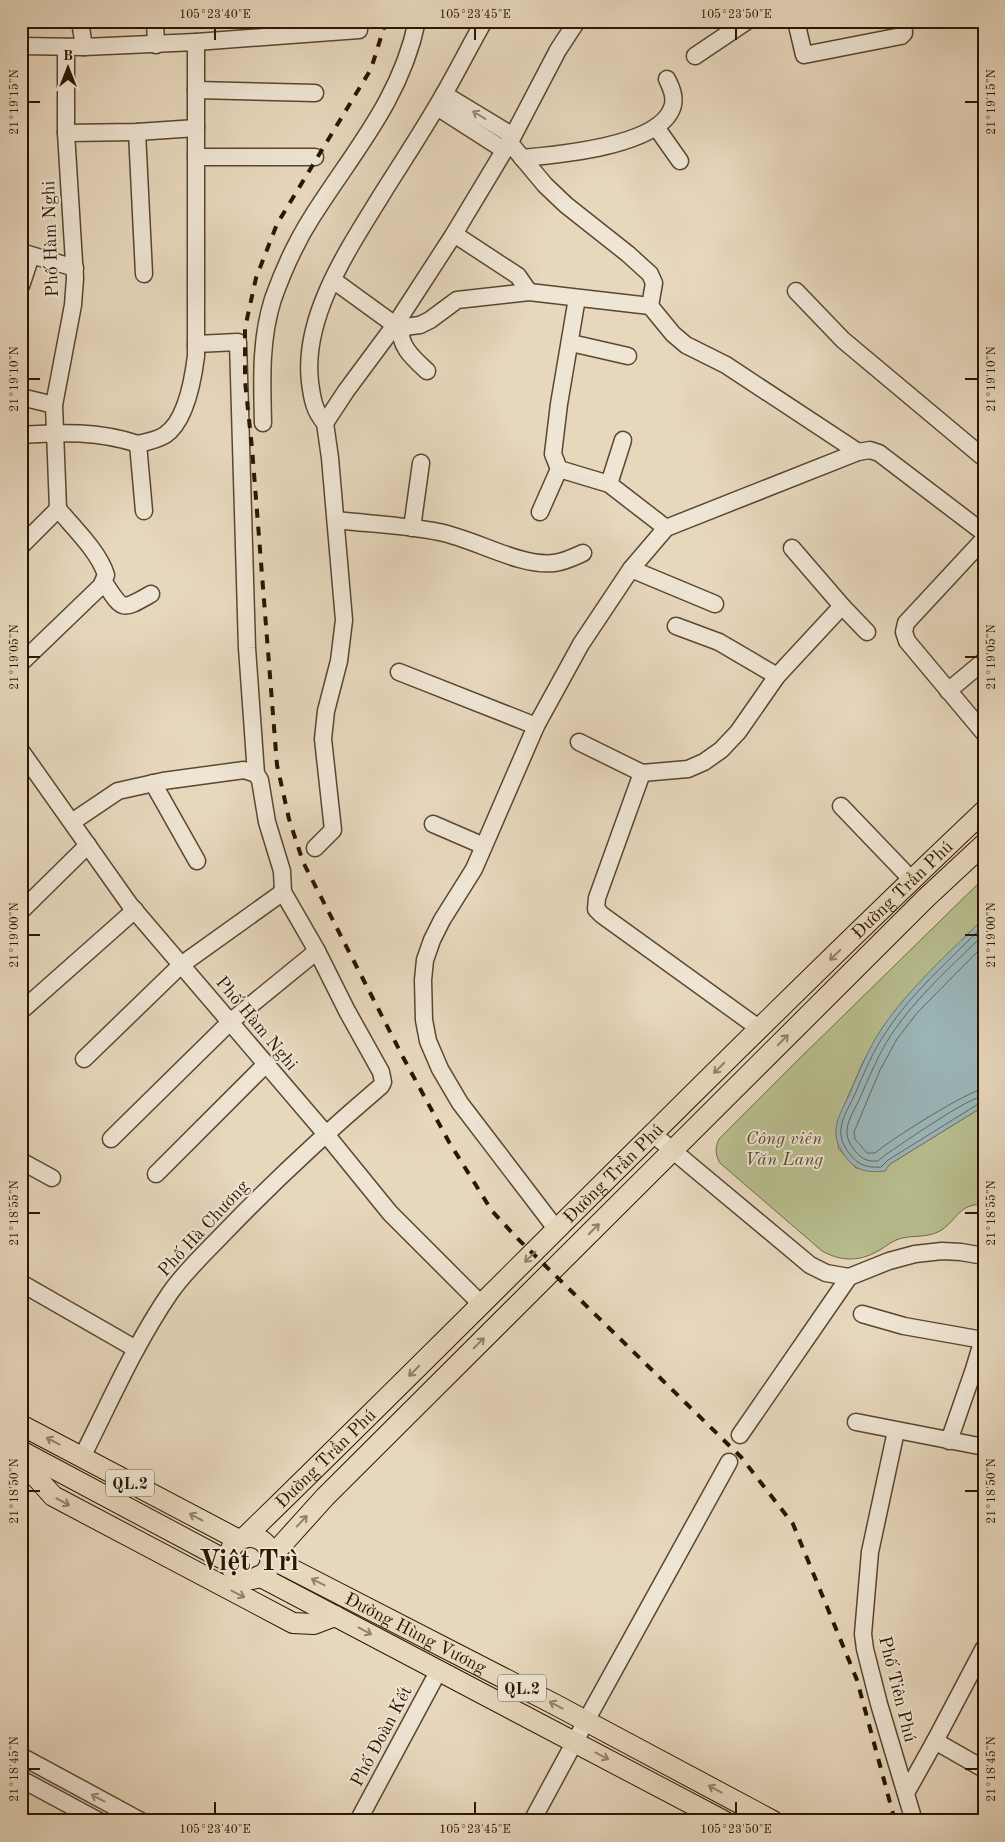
<svg xmlns="http://www.w3.org/2000/svg" width="1005" height="1842" viewBox="0 0 1005 1842" font-family="'Old Standard TT',serif">
	<style>
		.green { fill: #b8be8f; stroke: #716a48 }
		.water { fill: #9bb7bb; stroke: #6e7770 }
		.lines { fill: none; stroke-linecap: round; stroke-linejoin: round }
		.shore { stroke: #62675e; stroke-width: 1 }
		.minor-casing { stroke: #59472f; stroke-width: 19 }
		.major-casing { stroke: #2a1700; stroke-width: 22 }
		.minor { stroke: #efe5d4; stroke-width: 16 }
		.major { stroke: #e7d7bd; stroke-width: 20 }
		.rail { stroke: #2a1700; stroke-width: 4; stroke-dasharray: 9 9; stroke-linecap: butt }
		.oneway { stroke: #968875 }
		.oneway2 { stroke: #928168 }
		.ticks { fill: none; stroke: #2a1700; stroke-width: 2 }
		.labels { text-anchor: middle; stroke-width: 4; stroke-linejoin: round; paint-order: stroke }
		.shield { fill: #efe5d4; stroke: #655540; stroke-width: 1 }
		.shield-label { font-size: 16px; font-weight: bold; fill: #2a1700 }
		.street-label { font-size: 18px; fill: #2a1700; stroke: #efe5d4 }
		.park-label { font-size: 18px; font-style: italic; fill: #55492b; stroke: #efe5d4 }
		.town-label { font-size: 28px; font-weight: bold; fill: #2a1700; stroke: #efe5d4 }
		.neatline { fill: none; stroke: #2a1700; stroke-width: 2 }
		.ticks-label { font-size: 12px; text-anchor: middle; fill: #2a1700 }
	</style>
	<rect width="100%" height="100%" fill="#e7d7bd"/>
	<filter id="stains"><feTurbulence type="fractalNoise" baseFrequency=".004" numOctaves="4"/><feColorMatrix values="0 0 0 0 .2 0 0 0 0 .09 0 0 0 0 .02 0 0 0 .5 -.17"/></filter>
	<radialGradient id="worn" r=".72"><stop offset=".6" stop-color="#630" stop-opacity="0"/><stop offset="1" stop-color="#630" stop-opacity=".3"/></radialGradient>
	<path class="green" d="M984 878V918L903 1001 882 1029 863 1062 844 1106 838 1148 856 1168 884 1171 890 1164 984 1106V1205C959 1202 957 1221 940 1231 925 1239 911 1234 896 1240 889 1243 883 1249 876 1252 858 1262 840 1261 822 1251L720 1163C715 1154 715 1148 719 1139L798 1060Z"/>
	<path class="water" d="M984 918V1106L890 1164 885 1171C867 1173 856 1171 845 1156 827 1132 839 1117 850 1093 859 1071 869 1048 882 1028 910 987 949 953 984 918Z"/>
	<g class="lines">
		<g class="shore">
			<path d="M984 925C951 959 911 993 886 1032 873 1051 864 1073 855 1094 845 1116 832 1131 849 1153 858 1165 866 1168 881 1167L888 1160 980 1103 984 1102"/>
			<path d="M984 934C952 966 916 997 891 1035 878 1055 869 1078 859 1100 851 1117 840 1131 853 1148 860 1158 866 1162 878 1161L885 1155C902 1144 968 1097 984 1096"/>
			<path d="M984 945 917 1013 897 1039 880 1070 854 1132 855 1139 867 1153H875C887 1142 970 1089 984 1089"/>
		</g>
		<defs>
			<g id="minor">
				<path d="M80 21 84 47"/>
				<path d="M155 21 156 45"/>
				<path d="M796 21 804 55 901 36 904 33 903 21"/>
				<path d="M196 42 359 30"/>
				<path d="M21 46 84 47 196 42V356C193 380 186 421 165 435 157 440 147 442 138 444L144 511"/>
				<path d="M695 56 747 21"/>
				<path d="M196 90 315 93"/>
				<path d="M444 94 513 136"/>
				<path d="M437 107 504 150"/>
				<path d="M656 127 680 161"/>
				<path d="M137 132 144 274"/>
				<path d="M66 133 137 132 196 128"/>
				<path d="M509 142 545 185 566 205 628 254 650 274 654 283 650 306"/>
				<path d="M196 157H315"/>
				<path d="M522 158C557 155 663 146 673 105 675 96 671 87 667 79"/>
				<path d="M454 234 518 276 529 292"/>
				<path d="M21 252 75 268"/>
				<path d="M333 280 395 325 404 327 420 325 430 320 457 300 529 292 650 306 673 334 686 345 726 365 858 452"/>
				<path d="M21 286 31 256"/>
				<path d="M796 291 843 340 984 458"/>
				<path d="M577 298 559 404 553 454 559 469 609 484 666 528"/>
				<path d="M401 326C398 346 414 359 427 371"/>
				<path d="M571 343 628 356"/>
				<path d="M196 344 238 342 247 648 256 774"/>
				<path d="M21 397 54 405"/>
				<path d="M263 423C262 381 260 340 273 299 283 271 296 242 312 217 353 152 401 99 417 21"/>
				<path d="M325 423C314 411 312 398 310 382 302 315 351 245 384 191 401 164 418 138 434 111 452 82 467 51 484 21"/>
				<path d="M21 435C62 432 99 431 138 444"/>
				<path d="M609 484 623 440"/>
				<path d="M540 512 559 469"/>
				<path d="M336 520C370 524 405 525 439 532 475 539 520 567 554 563 564 562 574 557 583 553"/>
				<path d="M412 528 421 463"/>
				<path d="M984 539 906 623 904 632 907 641 984 733"/>
				<path d="M21 546 58 509 54 405 73 305 75 278 66 133V47"/>
				<path d="M792 548 842 606"/>
				<path d="M631 569 715 604"/>
				<path d="M104 582C123 611 121 611 151 594"/>
				<path d="M676 626 719 642 777 676"/>
				<path d="M21 663 101 586 106 575C99 552 74 528 58 509"/>
				<path d="M399 672 536 726"/>
				<path d="M948 691 984 661"/>
				<path d="M579 742 642 773 688 769 704 762 721 750 738 732 777 676 842 606 867 632"/>
				<path d="M21 751 130 905 325 1133 390 1213 481 1304"/>
				<path d="M642 773 597 898 596 909 602 915 760 1029"/>
				<path d="M153 783 197 861"/>
				<path d="M841 806 912 880"/>
				<path d="M72 822 118 791 163 781 244 770 256 774 260 780 267 822 282 871 283 892 317 951 347 1011 381 1072 383 1082 381 1086C327 1132 275 1180 226 1231 207 1251 186 1270 170 1293 135 1344 110 1402 82 1457"/>
				<path d="M433 824 484 846"/>
				<path d="M315 848 333 830 323 739 326 711 339 661 344 620 330 458 325 423 346 391 395 325 454 234 513 136 558 50 577 21"/>
				<path d="M21 911 88 845"/>
				<path d="M21 1011 135 910"/>
				<path d="M84 1059 181 965 283 892"/>
				<path d="M653 1134 810 1265 826 1273 849 1277 889 1261 915 1254 942 1251 961 1252 984 1256"/>
				<path d="M111 1139 230 1022 317 951"/>
				<path d="M21 1161 52 1178"/>
				<path d="M156 1174 266 1064"/>
				<path d="M557 1230 460 1103 440 1069 428 1041 424 1020 423 980 425 960 432 940 442 920 474 869 536 726 581 644 631 569 666 528 858 452 870 450 879 453 984 533"/>
				<path d="M21 1283 136 1349"/>
				<path d="M862 1314 904 1326 983 1340"/>
				<path d="M856 1422 984 1447"/>
				<path d="M896 1431 870 1552 863 1634 865 1649 879 1704 914 1821"/>
				<path d="M740 1435 849 1277"/>
				<path d="M949 1441 974 1369 984 1336"/>
				<path d="M935 1741 984 1769"/>
				<path d="M21 1756 141 1821"/>
				<path d="M21 1779 99 1821"/>
				<path d="M906 1793 935 1741 984 1648"/>
				<path d="M358 1821 439 1670"/>
				<path d="M532 1821 586 1721 729 1462"/>
			</g>
			<g id="major">
				<path d="M21 1425 239 1540"/>
				<path d="M21 1451 229 1562"/>
				<path d="M22 1451 36 1477 53 1496 293 1623 314 1624 335 1616"/>
				<circle cx="250" cy="1558" r="21"/>
				<path id="s1" d="M244 1538C492 1297 733 1049 984 811"/>
				<path d="M270 1558 325 1497 926 898 984 844"/>
				<path id="s2" d="M270 1558 554 1704 773 1821"/>
				<path d="M259 1576 724 1821"/>
			</g>
		</defs>
		<use href="#minor" class="minor-casing"/>
		<use href="#major" class="major-casing"/>
		<use href="#minor" class="minor"/>
		<use href="#major" class="major"/>
		<path class="rail" d="M386 21 371 69 277 224 256 278 245 328V381L252 448 277 765 289 819 303 862 404 1059 449 1142 492 1211 517 1238 741 1457 793 1524 857 1680 895 1821"/>
	</g>
	<defs><path id="oneway-shaft" d="M-6 0H5M1.5-3L5.5 0L1.5 3" fill="none" stroke-width="1.6" stroke-linecap="round" stroke-linejoin="round" transform="scale(1.25)"/></defs>
	<g class="oneway">
		<use href="#oneway-shaft" transform="translate(479 115) rotate(-149)"/>
		<use href="#oneway-shaft" transform="translate(98 1798) rotate(-152)"/>
	</g>
	<g class="oneway2">
		<use href="#oneway-shaft" transform="translate(835 955) rotate(135)"/>
		<use href="#oneway-shaft" transform="translate(783 1040) rotate(-45)"/>
		<use href="#oneway-shaft" transform="translate(719 1068) rotate(135)"/>
		<use href="#oneway-shaft" transform="translate(594 1229) rotate(-45)"/>
		<use href="#oneway-shaft" transform="translate(530 1257) rotate(136)"/>
		<use href="#oneway-shaft" transform="translate(479 1343) rotate(-45)"/>
		<use href="#oneway-shaft" transform="translate(414 1371) rotate(135)"/>
		<use href="#oneway-shaft" transform="translate(53 1441) rotate(-152)"/>
		<use href="#oneway-shaft" transform="translate(63 1502) rotate(28)"/>
		<use href="#oneway-shaft" transform="translate(196 1517) rotate(-152)"/>
		<use href="#oneway-shaft" transform="translate(302 1521) rotate(-47)"/>
		<use href="#oneway-shaft" transform="translate(318 1582) rotate(-153)"/>
		<use href="#oneway-shaft" transform="translate(238 1594) rotate(27)"/>
		<use href="#oneway-shaft" transform="translate(365 1631) rotate(28)"/>
		<use href="#oneway-shaft" transform="translate(556 1705) rotate(-152)"/>
		<use href="#oneway-shaft" transform="translate(602 1756) rotate(28)"/>
		<use href="#oneway-shaft" transform="translate(715 1789) rotate(-152)"/>
	</g>
	<path class="ticks" d="M215 28V40M475 28V40M736 28V40M28 102H40M965 102H978M28 379H40M965 379H978M28 657H40M965 657H978M28 935H40M965 935H978M28 1213H40M965 1213H978M28 1491H40M965 1491H978M28 1769H40M965 1769H978M215 1802V1814M475 1802V1814M736 1802V1814"/>
	<g class="labels">
		<g class="shield">
			<rect x="106" y="1469.5" width="48" height="27" rx="4"/>
			<rect x="498" y="1674.5" width="48" height="27" rx="4"/>
		</g>
		<g class="shield-label">
			<text x="130" y="1489">QL.2</text>
			<text x="522" y="1694">QL.2</text>
		</g>
		<g class="street-label">
			<text transform="translate(50 239) rotate(-92)" y="6">Phố Hàm Nghi</text>
			<text dy="6" stroke="none"><textPath href="#s1" startOffset="924">Đường Trần Phú</textPath></text>
			<text transform="translate(257 1023) rotate(50)" y="6">Phố Hàm Nghi</text>
			<text dy="6" stroke="none"><textPath href="#s1" startOffset="519">Đường Trần Phú</textPath></text>
			<text transform="translate(203 1228) rotate(-47)" y="6">Phố Hà Chương</text>
			<text dy="6" stroke="none"><textPath href="#s1" startOffset="114">Đường Trần Phú</textPath></text>
			<text dy="6" stroke="none"><textPath href="#s2" startOffset="164">Đường Hùng Vương</textPath></text>
			<text transform="translate(898 1689) rotate(76)" y="6">Phố Tiên Phú</text>
			<text transform="translate(381 1736) rotate(-62)" y="6">Phố Đoàn Kết</text>
		</g>
		<g class="park-label">
			<text x="784" y="1144">Công viên<tspan x="784" dy="21">Văn Lang</tspan></text>
		</g>
		<g class="town-label">
			<text x="249" y="1570">Việt Trì</text>
		</g>
	</g>
	<rect width="1005" height="1842" fill="none" stroke="#e7d7bd" stroke-width="55"/>
	<g transform="translate(68 68)" stroke="#efe5d4" stroke-width="4" paint-order="stroke">
	<path d="M0-4L9 19L0 12L-9 19Z" fill="#2a1700"/>
	<text y="-8" font-size="14" font-weight="bold" text-anchor="middle" fill="#2a1700">B</text>
	</g>
	<rect x="28" y="28" width="950" height="1786" class="neatline"/>
	<g class="ticks-label">
		<text x="215" y="18">105°23'40"E</text>
		<text x="475" y="18">105°23'45"E</text>
		<text x="736" y="18">105°23'50"E</text>
		<text transform="translate(14 102) rotate(-90)" y="4">21°19'15"N</text>
		<text transform="translate(991 102) rotate(-90)" y="4">21°19'15"N</text>
		<text transform="translate(14 379) rotate(-90)" y="4">21°19'10"N</text>
		<text transform="translate(991 379) rotate(-90)" y="4">21°19'10"N</text>
		<text transform="translate(14 657) rotate(-90)" y="4">21°19'05"N</text>
		<text transform="translate(991 657) rotate(-90)" y="4">21°19'05"N</text>
		<text transform="translate(14 935) rotate(-90)" y="4">21°19'00"N</text>
		<text transform="translate(991 935) rotate(-90)" y="4">21°19'00"N</text>
		<text transform="translate(14 1213) rotate(-90)" y="4">21°18'55"N</text>
		<text transform="translate(991 1213) rotate(-90)" y="4">21°18'55"N</text>
		<text transform="translate(14 1491) rotate(-90)" y="4">21°18'50"N</text>
		<text transform="translate(991 1491) rotate(-90)" y="4">21°18'50"N</text>
		<text transform="translate(14 1769) rotate(-90)" y="4">21°18'45"N</text>
		<text transform="translate(991 1769) rotate(-90)" y="4">21°18'45"N</text>
		<text x="215" y="1833">105°23'40"E</text>
		<text x="475" y="1833">105°23'45"E</text>
		<text x="736" y="1833">105°23'50"E</text>
	</g>
	<rect width="100%" height="100%" filter="url(#stains)"/>
	<rect width="100%" height="100%" fill="url(#worn)"/>
</svg>
